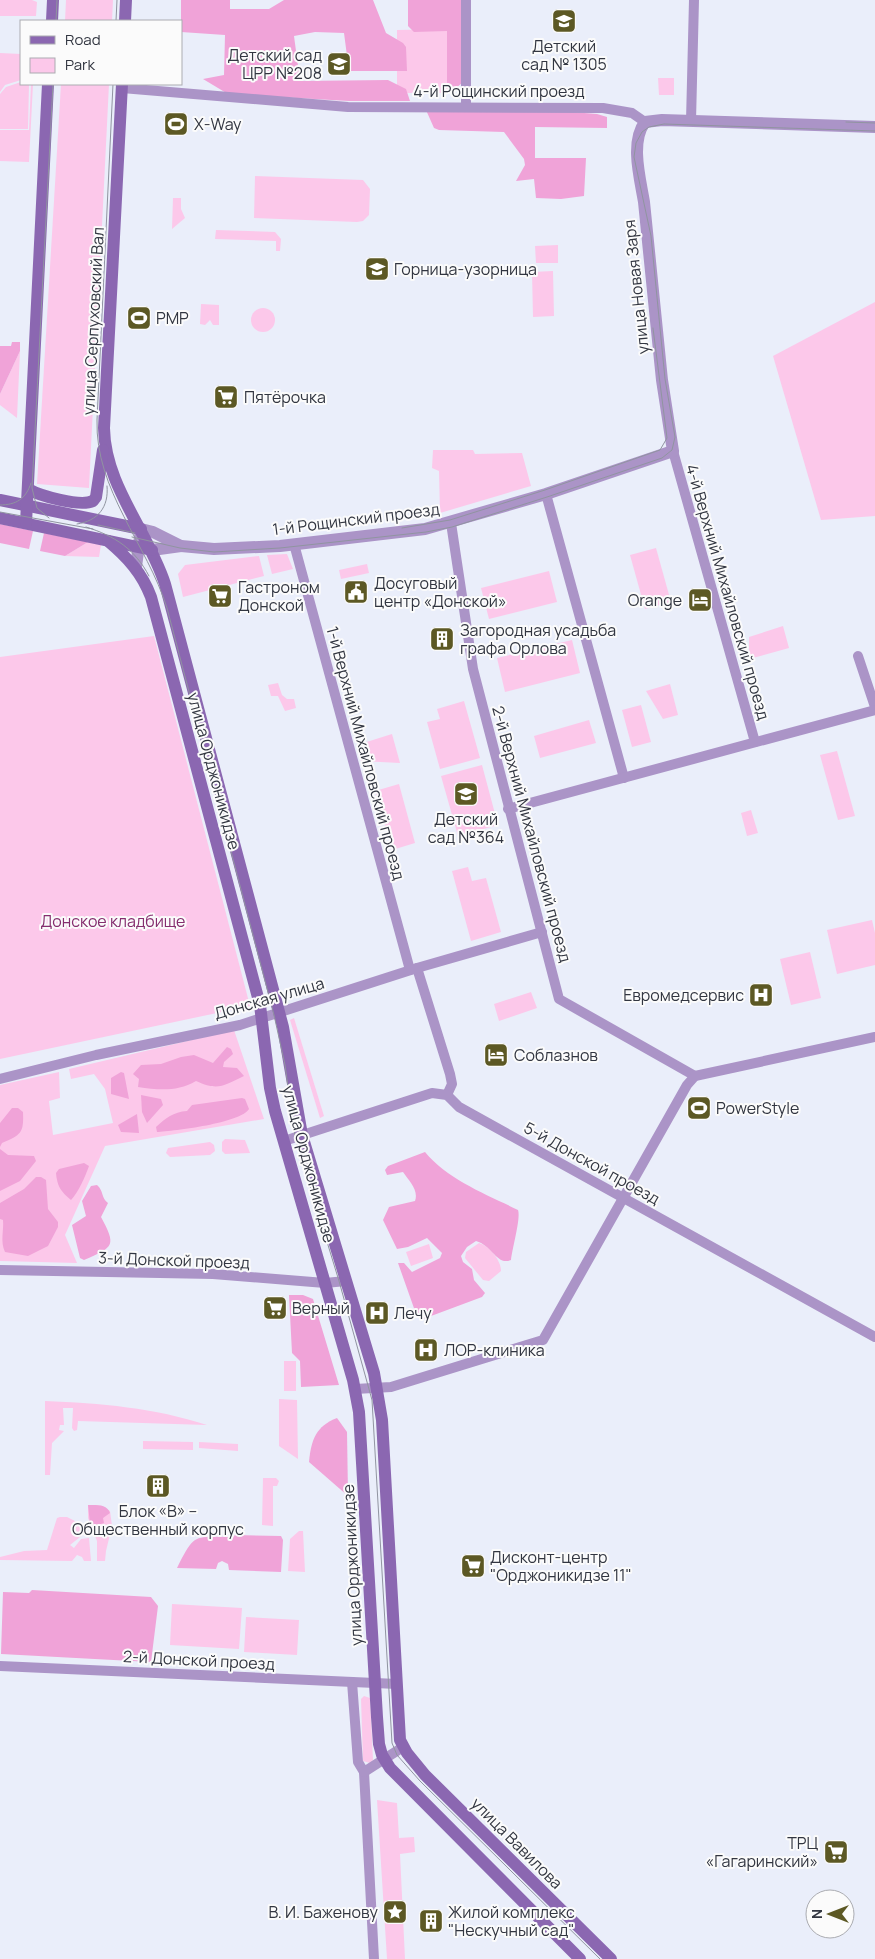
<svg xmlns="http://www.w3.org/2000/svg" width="875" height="1959" viewBox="0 0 875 1959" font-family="Manrope,sans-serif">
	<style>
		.green { fill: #fcc8ea }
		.forest { fill: #f0a3d8 }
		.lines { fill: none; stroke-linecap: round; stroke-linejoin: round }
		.minor { stroke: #ab94c7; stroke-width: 10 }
		.tertiary { stroke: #ab94c7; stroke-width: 12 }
		.secondary { stroke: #8b67b1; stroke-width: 12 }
		.tram { stroke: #9094a0; stroke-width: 1 }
		.labels { text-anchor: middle; stroke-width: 4; stroke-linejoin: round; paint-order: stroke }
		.poi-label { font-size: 16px; fill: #323641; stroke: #fbfbfb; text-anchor: start }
		.street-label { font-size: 16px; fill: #323641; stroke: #fbfbfb }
		.park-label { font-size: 16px; fill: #852e6f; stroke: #fbfbfb }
	</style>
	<rect width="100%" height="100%" fill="#eaeefa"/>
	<g class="green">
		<path d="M0 0H32L37 2 36 16H0Z"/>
		<path d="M66 0H113L112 21H65Z"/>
		<path d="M450 29V93H397V30Z"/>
		<path d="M0 53 21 54V80L5 85 0 92Z"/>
		<path d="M658 78H674V95H659Z"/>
		<path d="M21 82 29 84 28 129H0V94L6 87Z"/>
		<path d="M31 84H33L29 162 0 161V130H29Z"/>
		<path d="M61 84H109L89 488 37 484Z"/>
		<path d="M255 176 363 180 370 189 369 215 363 221 357 222 254 218Z"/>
		<path d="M173 198H181V209L185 218 172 229Z"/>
		<path d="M216 230 275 232 281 239 280 251H276V241L215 239Z"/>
		<path d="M558 245V263H536L535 246Z"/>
		<path d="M553 271 554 316 533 317 532 272Z"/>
		<path d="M875 302V516L821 520 773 356Z"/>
		<path d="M201 304 219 305V325H213L210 320 205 325 200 324Z"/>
		<circle cx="263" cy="320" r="12"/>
		<path d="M20 351 17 418 0 405V394Z"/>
		<path d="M433 450H473L475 454 522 453 531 486 440 513 439 471 432 468Z"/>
		<path d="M88 542 101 545 99 557 65 556Z"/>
		<path d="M656 548 671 602 645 609 630 555Z"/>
		<path d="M287 554 293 569 272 574 267 555Z"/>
		<path d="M259 556 264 576 183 597 178 574 185 565Z"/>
		<path d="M367 564 369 573 341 579 339 570Z"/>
		<path d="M549 571 557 602 489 619 481 588Z"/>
		<path d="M783 626 789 648 749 659V637Z"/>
		<path d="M154 636 250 1006 0 1059V657Z"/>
		<path d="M572 640 580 673 505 692 497 658Z"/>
		<path d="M278 683 282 695 287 699H294L296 708 285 711 278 696H271L268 685Z"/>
		<path d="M670 684 678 715 663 719 646 691Z"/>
		<path d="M464 701 480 758 440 769 427 722 440 719 437 709Z"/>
		<path d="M641 705 651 742 632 747 622 710Z"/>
		<path d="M589 720 596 743 540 758 534 736Z"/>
		<path d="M392 734 400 763 361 761 357 745Z"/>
		<path d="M837 751 855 816 838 820 820 755Z"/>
		<path d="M482 765 498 825 458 836 441 776Z"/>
		<path d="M399 784 415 843 392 850 375 791Z"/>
		<path d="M751 810 758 833 747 836 741 813Z"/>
		<path d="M468 867 472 881 486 878 501 932 471 941 452 871Z"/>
		<path d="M872 920 875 933V965L837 974 827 930Z"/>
		<path d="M810 952 821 998 791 1005 780 959Z"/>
		<path d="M531 992 537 1008 499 1021 494 1004Z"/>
		<path d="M294 1018 324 1116 320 1118 290 1020Z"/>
		<path d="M234 1030 264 1119 105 1146 65 1235 77 1263 0 1261V1085L59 1072 60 1098 49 1101 53 1135 113 1123 105 1089 94 1074 71 1079 69 1069Z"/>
		<path d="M225 1139 245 1140 250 1153 225 1154 222 1151V1142Z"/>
		<path d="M210 1142 214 1145 215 1151 210 1155 170 1157 166 1153 168 1148Z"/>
		<path d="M479 1243C489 1246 501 1260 501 1271L489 1281 483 1280 465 1258 466 1252Z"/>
		<path d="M429 1244 433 1258 411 1266 406 1252Z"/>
		<rect x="284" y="1361" width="12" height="30"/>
		<path d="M279 1399 297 1400 298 1459 279 1446Z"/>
		<path d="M45 1401C100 1403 155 1408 207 1425L78 1421 77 1430 74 1431 72 1428 73 1408H63L64 1425H60L59 1430 64 1431 52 1443 50 1475H45Z"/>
		<path d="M143 1441 193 1442V1450L143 1449Z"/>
		<path d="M199 1442 238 1444V1451L199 1448Z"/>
		<path d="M263 1478H276L279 1481 277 1486H273V1526L262 1525Z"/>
		<path d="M88 1505 102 1506 110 1511 112 1526 106 1551 105 1561H97V1541L88 1518Z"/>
		<path d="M60 1517H67L85 1526V1533L70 1545 74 1548 81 1539 89 1538 91 1561H84L82 1557 77 1555 72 1561 0 1560V1557L24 1551 47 1550 57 1518Z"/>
		<path d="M299 1531H303L305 1572 288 1571 290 1539Z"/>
		<path d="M172 1604 242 1608 239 1649 170 1645Z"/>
		<path d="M246 1617 299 1620 297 1655 244 1652Z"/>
		<path d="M364 1696 370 1698 373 1760 370 1763 363 1761 361 1699Z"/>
		<path d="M377 1800 397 1803 399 1838 414 1837 415 1852 400 1854 405 1959H387Z"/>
	</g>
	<g class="forest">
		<path d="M181 0H230V9H269L284 0H373L386 33 403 43 406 47 407 71H349L344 33 315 32 294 36 300 81 388 80 406 89 410 101H349L228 94 203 79 224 75 225 35 181 32Z"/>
		<path d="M408 0H461L462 83 456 88 447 84V31L414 32 408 26Z"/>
		<path d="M426 110H547L597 114 607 117V128L535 127V158H586L584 196 561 199 536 198 534 179 516 181 525 165 524 159 504 132 439 130 434 128Z"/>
		<path d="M12 342H20V351L0 394V346H11Z"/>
		<path d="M0 524 33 531 29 549 0 543Z"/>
		<path d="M44 533 88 542 65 556 40 551Z"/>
		<path d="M227 1047 231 1049 233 1054 224 1062 223 1067 237 1068 244 1076C223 1086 218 1091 196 1081 177 1092 159 1090 138 1087L139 1079 133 1074 141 1065 161 1064 181 1057 194 1055 213 1063Z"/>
		<path d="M121 1072 124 1073 129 1099 111 1094V1078Z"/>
		<path d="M141 1095 161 1099 163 1105 147 1123 142 1112Z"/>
		<path d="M242 1098 245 1099 249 1109C241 1123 174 1131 157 1132L156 1127C166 1118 173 1112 187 1111L192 1105Z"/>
		<path d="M12 1108H18L23 1112C24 1133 21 1135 2 1143L0 1147V1123Z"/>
		<path d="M137 1114 139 1133 121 1132 118 1125Z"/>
		<path d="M0 1149 8 1155 34 1156 36 1161 20 1181 0 1191Z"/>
		<path d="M425 1152C448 1180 486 1194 518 1210 521 1218 512 1249 511 1260 497 1266 493 1246 476 1241L467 1247 461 1256 463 1262 472 1269 474 1280 485 1293 482 1297 423 1319 415 1311 398 1263H404L412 1272 440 1258 442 1253 427 1238 408 1247 397 1249 383 1220 389 1207 415 1201C419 1190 409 1181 403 1172L387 1175 385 1170 388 1166Z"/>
		<path d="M84 1163 89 1166C85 1177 79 1191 71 1200 61 1192 57 1186 56 1173L59 1169Z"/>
		<path d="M36 1177H41L46 1180 48 1209 58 1222V1227L48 1246 28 1256 5 1252C0 1241 4 1231 3 1220L0 1219V1203L24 1189Z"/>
		<path d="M97 1185C104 1191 101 1198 108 1203L101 1217C116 1245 115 1247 84 1260L80 1258 72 1225 86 1216 82 1201 91 1186Z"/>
		<path d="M289 1295H303L313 1299 339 1385 301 1387 300 1361 292 1353Z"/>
		<path d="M337 1418 347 1432 348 1496 309 1462C311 1440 316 1426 337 1418Z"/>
		<path d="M88 1505C97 1505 107 1504 110 1513L103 1518 104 1523 94 1526 90 1524Z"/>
		<path d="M235 1535 281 1536 283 1540 281 1572 229 1570 228 1564 222 1561 218 1563 216 1569 177 1568C195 1532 194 1537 233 1537Z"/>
		<path d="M32 1590 151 1597 158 1606 151 1662 1 1654 3 1592 29 1593Z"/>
	</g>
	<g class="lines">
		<g class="minor">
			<path d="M466 0V107"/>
			<path d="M122 88 348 107 603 108 632 113 645 122"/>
			<path d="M691 121 694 0"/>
			<path d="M673 451 755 742"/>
			<path d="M546 494 624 778"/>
			<path d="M451 523 473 669 559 999 695 1076"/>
			<path d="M294 544 410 970"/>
			<path d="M858 656 875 707"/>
			<path d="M508 809 875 710"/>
			<path d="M417 968 450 1074 452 1084 447 1095"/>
			<path d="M0 1079 96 1055 240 1025 417 968 542 932"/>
			<path d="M284 1141 432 1093 447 1095 459 1107 875 1337"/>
			<path d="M0 1270 213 1274 325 1283 346 1281"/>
			<path d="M355 1389 391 1387 543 1340 687 1085 695 1076 875 1037"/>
			<path d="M0 1666 397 1684"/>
			<path d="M352 1682 358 1762 364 1772 374 1959"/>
			<path d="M364 1772 403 1747"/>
		</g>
		<g class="tertiary">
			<path d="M152 550 181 546"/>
			<path d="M136 567 141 529 153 532 181 546 214 549 280 546 425 529 546 494 673 451 662 380 644 202C640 178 630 142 645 122L662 120 875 127"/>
		</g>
		<g class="secondary">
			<path d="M52 21 53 0"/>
			<path d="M125 21 126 0"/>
			<path d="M122 84 104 428C105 486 148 531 165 584L283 1027 302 1135 374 1373 382 1420 400 1740 407 1753 425 1775 611 1959"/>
			<path d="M28 489C40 496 80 507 93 501L96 497 103 450"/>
			<path d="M0 500 141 529"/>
			<path d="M0 518 152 550"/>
			<path d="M26 523 48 84"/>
			<path d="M108 541C128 558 142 573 151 597L260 1005 270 1088 275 1111 353 1380 359 1412 377 1717 379 1744 382 1755 390 1768 580 1959"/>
		</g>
		<g class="tram">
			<path d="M56 21 57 0"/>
			<path d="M116 21 117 0"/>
			<path d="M113 84 97 420C95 490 147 544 167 608L274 1015 285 1065 295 1137 339 1281 372 1400 392 1743 397 1755 420 1781 600 1959"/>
			<path d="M846 122 875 123"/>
			<path d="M0 505C16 505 26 499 31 483"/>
			<path d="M0 512 93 529"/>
			<path d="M49 518 37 508 32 488 53 84"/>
			<path d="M77 524C98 521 109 507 107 486"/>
			<path d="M98 525 135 533"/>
			<path d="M86 527C115 536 135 549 149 576"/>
			<path d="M402 528 450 520 545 490 660 450 667 438 653 328"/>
			<path d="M132 537 180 548 214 552 280 548 426 532 452 527 547 497 662 458 672 450 675 437 665 379 651 236 634 157 636 143 642 132 649 127 664 124 875 131"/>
		</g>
	</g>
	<defs>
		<symbol id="school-square" viewBox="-11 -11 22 22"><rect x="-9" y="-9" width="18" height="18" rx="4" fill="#5c5824" stroke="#fbfbfb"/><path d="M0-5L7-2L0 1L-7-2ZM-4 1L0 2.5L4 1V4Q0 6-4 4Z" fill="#fff"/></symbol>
		<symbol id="stadium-square" viewBox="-11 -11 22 22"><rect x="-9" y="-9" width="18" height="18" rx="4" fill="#5c5824" stroke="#fbfbfb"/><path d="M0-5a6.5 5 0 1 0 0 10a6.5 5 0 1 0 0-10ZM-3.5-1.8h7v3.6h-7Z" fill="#fff"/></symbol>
		<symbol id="supermarket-square" viewBox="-11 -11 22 22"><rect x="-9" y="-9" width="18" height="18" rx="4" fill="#5c5824" stroke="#fbfbfb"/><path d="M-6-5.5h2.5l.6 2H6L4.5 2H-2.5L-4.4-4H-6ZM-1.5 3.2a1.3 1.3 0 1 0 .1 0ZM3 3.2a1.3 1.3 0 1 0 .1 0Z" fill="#fff"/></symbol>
		<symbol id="civic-square" viewBox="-11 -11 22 22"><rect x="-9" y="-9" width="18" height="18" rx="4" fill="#5c5824" stroke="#fbfbfb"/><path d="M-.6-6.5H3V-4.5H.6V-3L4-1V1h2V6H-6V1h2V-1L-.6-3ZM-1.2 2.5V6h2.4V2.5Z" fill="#fff"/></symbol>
		<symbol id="hotel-square" viewBox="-11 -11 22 22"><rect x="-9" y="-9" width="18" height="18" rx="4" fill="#5c5824" stroke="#fbfbfb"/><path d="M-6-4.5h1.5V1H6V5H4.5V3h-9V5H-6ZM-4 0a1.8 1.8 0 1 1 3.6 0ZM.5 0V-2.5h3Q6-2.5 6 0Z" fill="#fff"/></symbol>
		<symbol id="building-square" viewBox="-11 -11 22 22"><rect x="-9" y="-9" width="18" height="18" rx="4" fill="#5c5824" stroke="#fbfbfb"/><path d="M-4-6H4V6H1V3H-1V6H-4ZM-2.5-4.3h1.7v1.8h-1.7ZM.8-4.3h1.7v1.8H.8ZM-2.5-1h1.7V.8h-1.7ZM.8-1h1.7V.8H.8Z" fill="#fff"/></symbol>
		<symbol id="hospital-square" viewBox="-11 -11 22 22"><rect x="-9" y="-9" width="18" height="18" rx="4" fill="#5c5824" stroke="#fbfbfb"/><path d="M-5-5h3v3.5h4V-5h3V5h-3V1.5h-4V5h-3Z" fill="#fff"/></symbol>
		<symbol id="sight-square" viewBox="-11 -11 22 22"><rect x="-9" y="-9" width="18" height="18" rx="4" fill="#5c5824" stroke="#fbfbfb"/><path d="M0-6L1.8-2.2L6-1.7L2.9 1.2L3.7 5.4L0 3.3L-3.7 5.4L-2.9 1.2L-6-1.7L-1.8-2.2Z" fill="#fff"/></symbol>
	</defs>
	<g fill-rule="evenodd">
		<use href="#school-square" x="550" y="7" width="28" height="28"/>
		<use href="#school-square" x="325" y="50" width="28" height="28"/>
		<use href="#stadium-square" x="162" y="110" width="28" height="28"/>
		<use href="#school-square" x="363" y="255" width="28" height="28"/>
		<use href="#stadium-square" x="125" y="304" width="28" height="28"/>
		<use href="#supermarket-square" x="212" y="383" width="28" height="28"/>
		<use href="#civic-square" x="342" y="578" width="28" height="28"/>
		<use href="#supermarket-square" x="206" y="582" width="28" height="28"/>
		<use href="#hotel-square" x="686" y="586" width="28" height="28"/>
		<use href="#building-square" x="428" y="625" width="28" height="28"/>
		<use href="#school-square" x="452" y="780" width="28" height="28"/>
		<use href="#hospital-square" x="747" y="981" width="28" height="28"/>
		<use href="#hotel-square" x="482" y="1041" width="28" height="28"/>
		<use href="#stadium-square" x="685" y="1094" width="28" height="28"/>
		<use href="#supermarket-square" x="261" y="1294" width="28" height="28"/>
		<use href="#hospital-square" x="363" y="1299" width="28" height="28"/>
		<use href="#hospital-square" x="412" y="1336" width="28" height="28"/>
		<use href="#building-square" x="144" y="1472" width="28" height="28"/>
		<use href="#supermarket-square" x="459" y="1552" width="28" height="28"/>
		<use href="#supermarket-square" x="822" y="1838" width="28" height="28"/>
		<use href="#sight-square" x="381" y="1898" width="28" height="28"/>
		<use href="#building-square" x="417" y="1907" width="28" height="28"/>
	</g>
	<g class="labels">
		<g class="poi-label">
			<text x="564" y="52" text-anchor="middle">Детский<tspan x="564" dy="18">сад № 1305</tspan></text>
			<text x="322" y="61" text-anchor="end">Детский сад<tspan x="322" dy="18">ЦРР №208</tspan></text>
			<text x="194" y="130">X-Way</text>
			<text x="394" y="275">Горница-узорница</text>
			<text x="156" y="324">PMP</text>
			<text x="244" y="403">Пятёрочка</text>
			<text x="374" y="589">Досуговый<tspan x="374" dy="18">центр «Донской»</tspan></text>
			<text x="238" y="593">Гастроном<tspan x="238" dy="18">Донской</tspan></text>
			<text x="682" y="606" text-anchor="end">Orange</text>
			<text x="460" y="636">Загородная усадьба<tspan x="460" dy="18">графа Орлова</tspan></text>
			<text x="466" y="825" text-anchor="middle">Детский<tspan x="466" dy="18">сад №364</tspan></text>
			<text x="744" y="1001" text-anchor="end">Евромедсервис</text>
			<text x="514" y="1061">Соблазнов</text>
			<text x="716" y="1114">PowerStyle</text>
			<text x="292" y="1314">Верный</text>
			<text x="394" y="1319">Лечу</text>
			<text x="444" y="1356">ЛОР-клиника</text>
			<text x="158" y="1517" text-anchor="middle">Блок «В» –<tspan x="158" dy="18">Общественный корпус</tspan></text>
			<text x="490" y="1563">Дисконт-центр<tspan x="490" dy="18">"Орджоникидзе 11"</tspan></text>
			<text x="818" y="1849" text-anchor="end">ТРЦ<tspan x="818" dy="18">«Гагаринский»</tspan></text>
			<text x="378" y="1918" text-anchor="end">В. И. Баженову</text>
			<text x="448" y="1918">Жилой комплекс<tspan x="448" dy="18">"Нескучный сад"</tspan></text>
		</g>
		<g class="street-label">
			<text x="499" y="97">4-й Рощинский проезд</text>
			<text transform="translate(636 287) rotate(-96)" y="6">улица Новая Заря</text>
			<text transform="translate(93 321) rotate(-87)" y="6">улица Серпуховский Вал</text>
			<text transform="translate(356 519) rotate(-7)" y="6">1-й Рощинский проезд</text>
			<text transform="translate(728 592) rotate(74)" y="6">4-й Верхний Михайловский проезд</text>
			<text transform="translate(366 753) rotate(75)" y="6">1-й Верхний Михайловский проезд</text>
			<text transform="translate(214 771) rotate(75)" y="6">улица Орджоникидзе</text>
			<text transform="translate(532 834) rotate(75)" y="6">2-й Верхний Михайловский проезд</text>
			<text transform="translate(269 998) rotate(-16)" y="6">Донская улица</text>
			<text transform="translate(592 1163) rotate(29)" y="6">5-й Донской проезд</text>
			<text transform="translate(309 1164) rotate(75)" y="6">улица Орджоникидзе</text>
			<text transform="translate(174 1260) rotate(2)" y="6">3-й Донской проезд</text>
			<text transform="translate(352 1565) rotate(-93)" y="6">улица Орджоникидзе</text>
			<text transform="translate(199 1660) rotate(3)" y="6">2-й Донской проезд</text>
			<text transform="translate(517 1843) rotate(45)" y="6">улица Вавилова</text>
		</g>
		<g class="park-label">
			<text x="113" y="927">Донское кладбище</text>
		</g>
	</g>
	<rect x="20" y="20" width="162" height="65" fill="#fbfbfb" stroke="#abacb1"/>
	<rect x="30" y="36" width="25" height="8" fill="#8b67b1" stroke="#abacb1"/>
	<text x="65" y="45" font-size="15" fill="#323641">Road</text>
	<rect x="30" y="58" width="25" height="15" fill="#fcc8ea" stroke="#abacb1"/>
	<text x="65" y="70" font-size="15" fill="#323641">Park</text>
	<g transform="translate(830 1914) rotate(270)"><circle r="24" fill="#fbfbfb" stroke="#abacb1"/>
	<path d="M0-4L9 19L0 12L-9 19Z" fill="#5c5824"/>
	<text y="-8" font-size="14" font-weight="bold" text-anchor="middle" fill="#323641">N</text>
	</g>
</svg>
